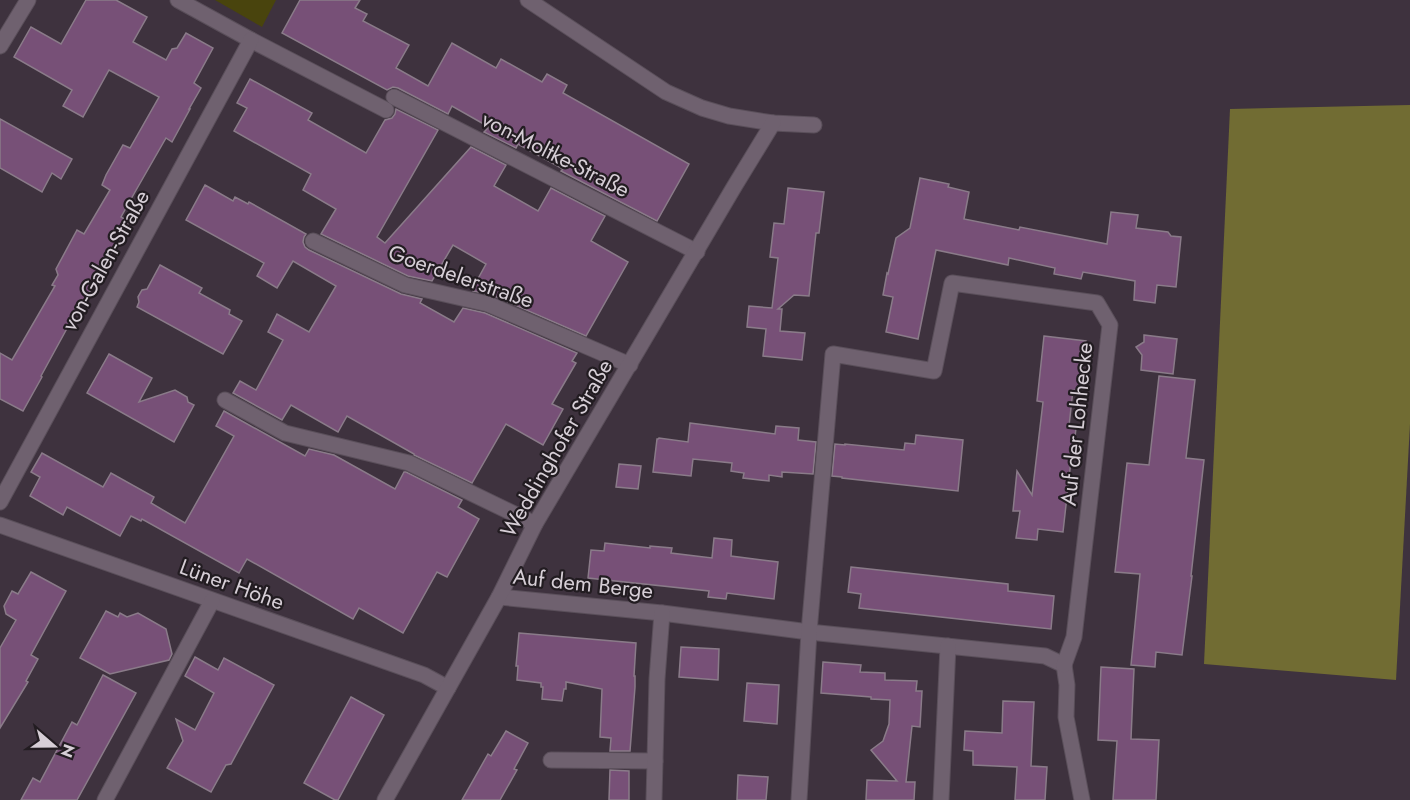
<svg xmlns="http://www.w3.org/2000/svg" width="1410" height="800" viewBox="0 0 1410 800" font-family="Jost,sans-serif">
	<style>
		.green { fill: #49440d }
		.forest { fill: #716c33 }
		.building { fill: #775077; stroke: #8a7b89; stroke-width: 1.5 }
		.lines { fill: none; stroke-linecap: round; stroke-linejoin: round }
		.minor-casing { stroke: #5a4f5a; stroke-width: 17 }
		.minor { stroke: #6f616f; stroke-width: 15 }
		.labels { text-anchor: middle; stroke-width: 4.5; stroke-linejoin: round; paint-order: stroke }
		.street-label { font-size: 22px; fill: #d6ced6; stroke: #221c21 }
	</style>
	<rect width="100%" height="100%" fill="#3e323e"/>
	<path class="green" d="M215 0H276L262 27Z"/>
	<path class="forest" d="M1410 105V424L1396 680 1204 664 1230 109Z"/>
	<g class="building">
		<path d="M86 0H116L147 17 133 42 166 60 172 49 177 48 186 33 213 48 194 83 201 88 189 109H190L172 142 166 138 135 192 121 217 129 222 84 302 82 301 41 376 42 377 23 411 0 399V353L12 360 55 286 52 285 58 275 56 269 77 230 84 234 110 190 102 185 106 175 123 145 130 148 159 97 109 70 83 117 63 106 72 90 14 57 31 27 61 44Z"/>
		<path d="M300 0H360L355 8 367 14 363 21 409 45 396 68 428 86 452 43 496 68 501 59 542 82 547 74 567 85 563 93 689 164 657 221 561 171 563 169 518 144 516 148 484 132 489 127 452 106 448 114 398 88 393 87 387 90 282 33Z"/>
		<path d="M250 79 312 113 308 120 366 153 385 120 392 118 395 114 396 109 438 130 377 237 385 243 471 147 506 165 494 186 538 211 551 188 605 216 591 241 628 262 586 336 492 295 473 291 475 286H474L486 264 453 245 432 281 408 276 321 234 336 209 303 190 311 174 234 131 247 108 237 103Z"/>
		<path d="M0 119 72 159 61 179 52 173 42 192 0 168Z"/>
		<path d="M920 178 949 184 948 187 969 192 964 219 1019 230 1020 227 1107 244 1111 212 1138 215 1136 228 1168 232 1171 236 1181 237 1176 287 1157 285 1155 303 1134 300 1135 281 1083 272 1081 279 1054 274 1055 268 1009 258 1008 265 936 250 918 339 886 332 893 297 883 295 887 273 888 274 896 238 910 228Z"/>
		<path d="M205 185 233 201 235 197 248 204 249 202 306 234 304 237 303 242 305 247 309 250 401 294 422 299 420 303 454 322 463 308 485 313 577 353 572 361 576 363 552 404 563 409 543 445 506 424 472 483 414 455V454L347 416 338 432 291 405 282 420 233 393 240 381 256 390 283 340 268 332 277 314 309 332 336 286 293 261 277 288 257 276 264 263 186 220Z"/>
		<path d="M788 188 824 192 819 233H816L809 296 794 295 778 309H782L780 331 805 333 802 360 763 356 766 329 747 327 749 306 772 308 778 258 770 257 774 223 784 224Z"/>
		<path d="M160 265 202 288 199 293 230 310 229 314 242 321 223 354 137 307 139 302 138 297 142 290 147 289Z"/>
		<path d="M1144 335 1177 339 1173 374 1141 370 1142 355 1136 347 1144 342Z"/>
		<path d="M1044 336 1086 341 1080 391 1073 390 1069 426 1076 427 1073 460H1071L1063 532 1038 529 1037 540 1016 538 1020 511H1013L1017 471 1032 495 1043 402 1037 401Z"/>
		<path d="M109 354 152 378 139 402 175 390 187 397 188 402 194 405 174 442 87 393Z"/>
		<path d="M1159 376 1195 380 1186 458 1204 460 1191 576H1192L1182 655 1156 652 1155 667 1131 665 1140 574 1115 572 1127 463 1149 465Z"/>
		<path d="M224 411 305 456 309 449 334 455 395 489 404 472H406L462 500 458 507 479 519 447 577 437 572 403 633 359 608 353 619 247 559 239 573 142 519 141 521 131 516 120 536 67 507 63 515 30 496 40 477 31 472 42 453 103 487 111 473 154 497 151 503 185 523 234 436 216 426Z"/>
		<path d="M690 423 775 434 776 426 799 428 798 440 816 442 813 474 782 472V477L769 475V481L743 478 744 473 731 471 732 463 693 459 691 476 653 472 657 439H658L659 438 688 442Z"/>
		<path d="M916 435 963 440 958 491 842 478V477L832 476 835 444 845 445V444L904 450 905 443 915 444Z"/>
		<path d="M619 464 641 466 638 489 616 487Z"/>
		<path d="M714 538 732 540 731 556 778 562 774 599 727 593 726 599 708 597 709 591 588 578 591 550 604 551 605 543 650 548V546L672 548 671 553 712 558Z"/>
		<path d="M851 567 1008 584V591L1054 596 1051 629 859 608 861 594 848 592Z"/>
		<path d="M31 572 66 591 31 655 38 659 26 681 28 682 0 728V648L16 620 6 614 4 606 12 591 18 594Z"/>
		<path d="M106 611 118 617 120 613 127 617 138 613 166 629 172 654 169 660 110 674 80 658Z"/>
		<path d="M519 633 636 643 634 676H635V687L630 751H610L611 738 600 737 602 689 566 682V689H564L562 701 542 699 543 687H541V683L517 680 518 666H516Z"/>
		<path d="M681 647 719 649 718 680 679 677Z"/>
		<path d="M195 657 218 670 224 658 274 685 231 764 226 765 211 792 167 768 183 741 176 719 195 730 214 693 185 676Z"/>
		<path d="M823 662 861 665 860 672 885 673V680L917 681 916 691H922L920 727 912 726 906 782H915L914 800H866L867 780 897 781 871 750 883 741 889 724 890 700 871 699V697L821 693Z"/>
		<path d="M1101 667 1134 669 1131 739 1159 740 1156 800H1113L1117 741 1098 740Z"/>
		<path d="M103 675 136 693 77 800H21L33 778 40 782 72 722 77 725Z"/>
		<path d="M747 683 779 685 777 724 744 721Z"/>
		<path d="M351 697 384 715 338 800H335L304 783Z"/>
		<path d="M1003 701 1034 702 1031 766 1047 767 1045 800H1015L1017 767 973 765V751L964 750 965 731 1002 733Z"/>
		<path d="M506 731 528 743 514 769 517 770 500 800H462L488 754 491 756Z"/>
		<path d="M610 770 629 771V800H609Z"/>
		<path d="M738 775 768 777 766 800H737Z"/>
	</g>
	<g class="lines">
		<defs>
			<g id="minor">
				<path d="M178 0 251 40 386 110"/>
				<path d="M528 0 666 92 702 108 729 116 773 123 814 125"/>
				<path d="M0 46 28 0"/>
				<path d="M394 97 697 252"/>
				<path d="M313 241 405 285 488 304 630 365"/>
				<path d="M225 400 285 433 409 463 535 524"/>
				<path d="M0 502 251 40"/>
				<path d="M0 525 424 675 448 688"/>
				<path d="M499 597 662 613 809 632 1045 656 1064 665"/>
				<path d="M1064 665 1067 685 1066 717 1082 800"/>
				<path d="M551 760 655 761"/>
				<path d="M105 800 212 601"/>
				<path d="M385 800 499 597 535 524 734 187 773 123"/>
				<path d="M654 800 657 679 662 613"/>
				<path d="M799 800 809 632 833 354 934 371 952 283 1097 303 1110 325 1074 637 1064 665"/>
				<path d="M941 800 948 646"/>
			</g>
		</defs>
		<use href="#minor" class="minor-casing"/>
		<use href="#minor" class="minor"/>
	</g>
	<g class="labels">
		<g class="street-label">
			<text transform="translate(556 154) rotate(27)" y="8">von-Moltke-Straße</text>
			<text transform="translate(105 260) rotate(-61)" y="8">von-Galen-Straße</text>
			<text transform="translate(461 276) rotate(19)" y="8">Goerdelerstraße</text>
			<text transform="translate(1076 424) rotate(-84)" y="8">Auf der Lohhecke</text>
			<text transform="translate(556 448) rotate(-60)" y="8">Weddinghofer Straße</text>
			<text transform="translate(583 583) rotate(6)" y="8">Auf dem Berge</text>
			<text transform="translate(232 584) rotate(20)" y="8">Lüner Höhe</text>
		</g>
	</g>
	<g transform="translate(54 746) rotate(110)" stroke="#221c21" stroke-width="4.5" paint-order="stroke">
	<path d="M0-4.5L10 22L0 15L-10 22Z" fill="#d6ced6"/>
	<text y="-9" font-size="16" font-weight="bold" text-anchor="middle" fill="#d6ced6">N</text>
	</g>
</svg>
